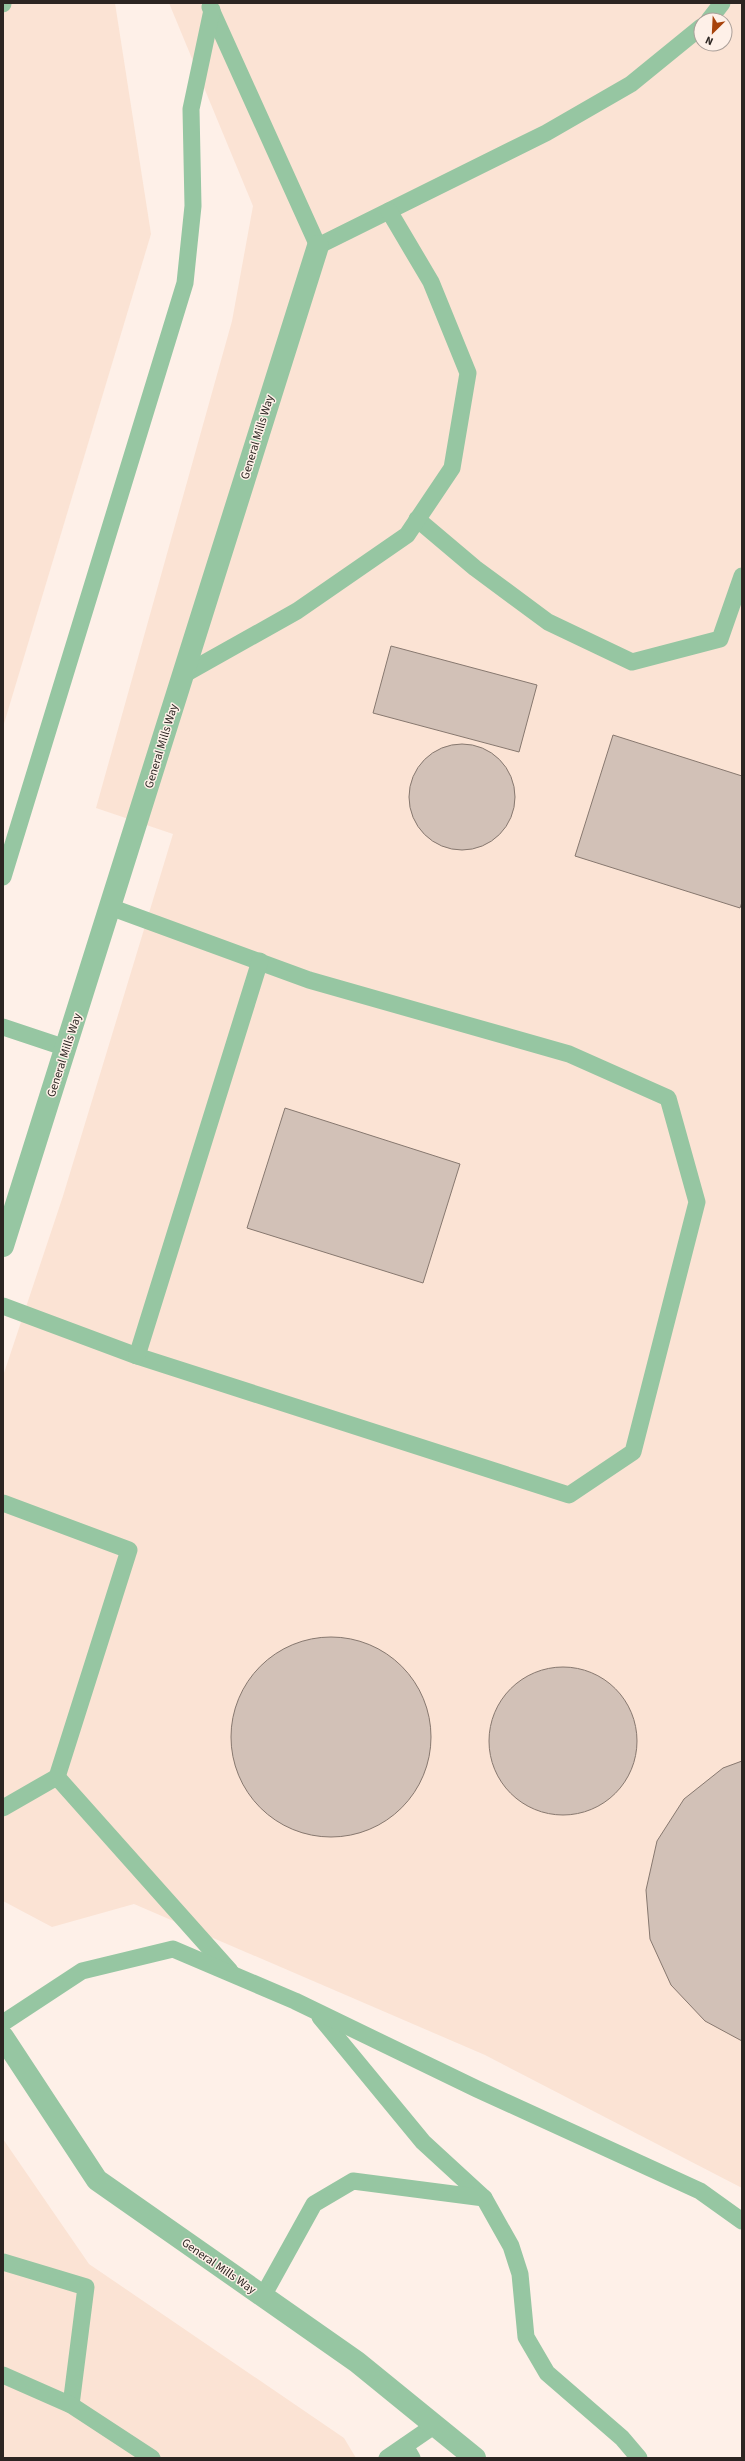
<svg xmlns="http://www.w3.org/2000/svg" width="745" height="2461" viewBox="0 0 745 2461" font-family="'Source Sans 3',sans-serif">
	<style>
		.built { fill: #fbe3d4; fill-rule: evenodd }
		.building { fill: #d2c1b7; stroke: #87786f }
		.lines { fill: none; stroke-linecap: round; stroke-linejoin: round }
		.lane { stroke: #96c6a2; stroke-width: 17 }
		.street { stroke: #96c6a2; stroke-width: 22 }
		.labels { text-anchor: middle; stroke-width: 3; stroke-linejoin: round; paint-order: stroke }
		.street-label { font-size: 12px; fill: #2c2522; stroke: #fef0e8 }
	</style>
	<rect width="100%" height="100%" fill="#fef0e8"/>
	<g class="built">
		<path d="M3 3H115L151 234 3 727Z"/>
		<path d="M169 3H742V2188L485 2055 134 1904 52 1927 3 1901V1376L63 1196 173 834 96 808 232 321 253 206ZM701 20H725V44H701Z"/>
		<path d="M3 2139 89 2264 344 2438 356 2458H3Z"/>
	</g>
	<g class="building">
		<path d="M391 646 537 685 519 752 373 713Z"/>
		<path d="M613 735 742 776V902L740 908 575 856Z"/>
		<circle cx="462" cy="797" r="53"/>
		<path d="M285 1108 460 1164 423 1283 247 1228Z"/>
		<circle cx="331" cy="1737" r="100"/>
		<circle cx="563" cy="1741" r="74"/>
		<path d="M742 1761V2041L705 2021 671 1985 650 1939 646 1890 657 1841 684 1799 723 1768Z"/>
	</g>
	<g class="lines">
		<g class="lane">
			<path d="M3 4V3"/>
			<path d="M210 7 318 246 546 133 631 84 701 27"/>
			<path d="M709 20 722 3"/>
			<path d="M417 519 475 568 548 622 632 662 720 639 742 576"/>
			<path d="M183 675 297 611 407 535 452 468 468 373 431 282 389 211"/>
			<path d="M3 877 185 283 193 206 191 109 212 10"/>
			<path d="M3 1027 66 1048"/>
			<path d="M3 1306 137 1356 569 1495 633 1452 697 1202 668 1098 569 1054 309 980 110 907"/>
			<path d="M137 1356 260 961"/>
			<path d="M3 1503 129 1550 57 1777"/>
			<path d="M3 1808 57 1777 230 1971"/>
			<path d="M320 2017 423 2142 484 2198 511 2246 520 2274 526 2337 547 2373 622 2438 639 2458"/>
			<path d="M3 2023 82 1971 173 1949 295 2001 477 2089 700 2191 742 2221"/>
			<path d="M3 2262 86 2287 71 2405"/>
			<path d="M263 2296 314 2204 353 2181 484 2198"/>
			<path d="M3 2375 71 2405 152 2458"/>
			<path d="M405 2446 412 2458"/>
			<path d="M387 2458 435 2425"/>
		</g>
		<g class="street">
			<path d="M3 1246 318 246"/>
			<path d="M3 2037 97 2180 357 2362 475 2458"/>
		</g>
	</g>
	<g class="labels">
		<g class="street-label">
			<text transform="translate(257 437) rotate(-73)" y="4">General Mills Way</text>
			<text transform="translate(161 746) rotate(-73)" y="4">General Mills Way</text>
			<text transform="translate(64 1055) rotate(-72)" y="4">General Mills Way</text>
			<text transform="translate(219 2266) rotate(35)" y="4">General Mills Way</text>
		</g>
	</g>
	<rect width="745" height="2461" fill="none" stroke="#2c2522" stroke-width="8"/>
	<g transform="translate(713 32) rotate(204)"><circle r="19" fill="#fef0e8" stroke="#aa9f99"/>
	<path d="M0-3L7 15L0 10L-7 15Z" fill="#a7430c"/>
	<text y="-6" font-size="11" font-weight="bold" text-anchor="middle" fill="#2c2522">N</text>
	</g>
</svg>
